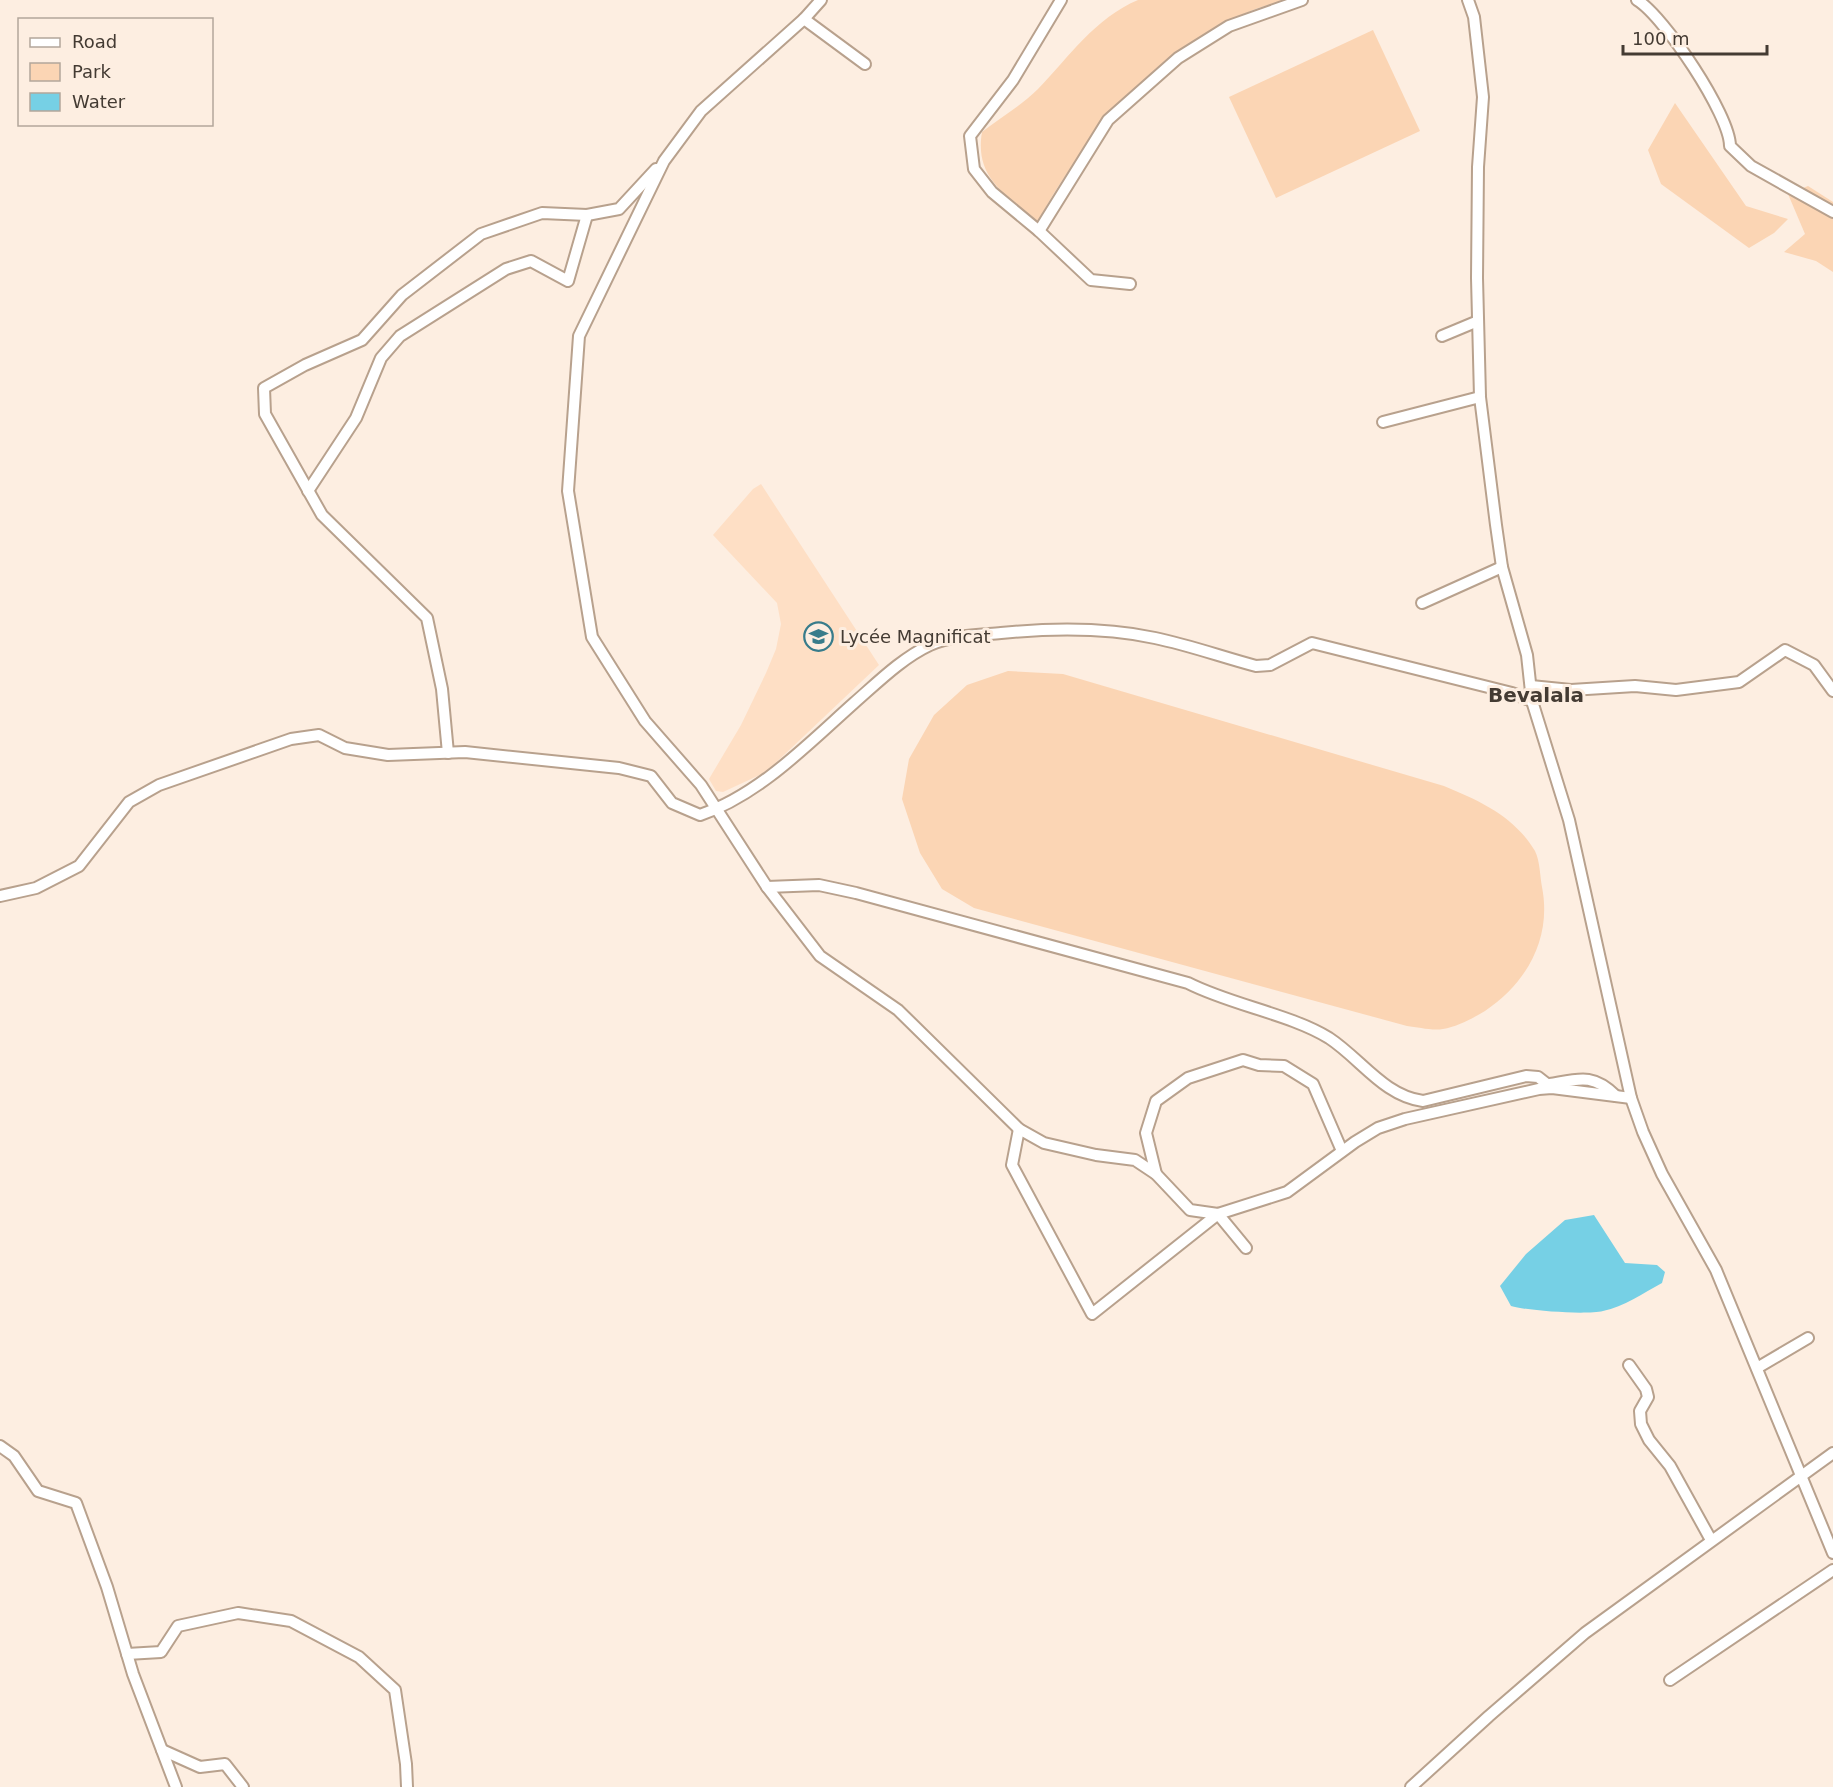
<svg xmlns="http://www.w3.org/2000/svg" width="1833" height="1787" viewBox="0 0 1833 1787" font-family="'DejaVu Sans',sans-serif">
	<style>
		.built { fill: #fedfc5 }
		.green { fill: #fbd5b4 }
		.water { fill: #76d0e5 }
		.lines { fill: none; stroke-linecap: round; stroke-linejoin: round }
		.minor-casing { stroke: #b8a18d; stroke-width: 14 }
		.minor { stroke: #fff; stroke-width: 10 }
		.labels { text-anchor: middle; stroke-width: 6; stroke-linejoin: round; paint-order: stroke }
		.poi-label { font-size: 18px; fill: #443b33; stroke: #fdeee1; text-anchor: start }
		.neighbourhood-label { font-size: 20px; font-weight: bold; fill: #443b33; stroke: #fdeee1 }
	</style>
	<rect width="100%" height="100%" fill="#fdeee1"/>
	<path class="built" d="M761 484 879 665 766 772 723 792 716 791 709 779 741 725 766 673 776 649 781 624 777 603 713 535 753 489Z"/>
	<g class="green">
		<path d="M1138 0H1298C1284 3 1267 4 1253 10 1177 43 1125 90 1078 157 1063 179 1049 199 1038 223 1007 195 974 179 982 132 1000 118 1022 105 1038 89 1069 57 1095 18 1138 0Z"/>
		<path d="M1373 30 1420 131 1276 198 1229 97Z"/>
		<path d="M1675 103 1746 206 1788 219 1774 233 1749 248 1661 184 1648 150Z"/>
		<path d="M1808 186 1833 202V272L1816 261 1784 252 1805 234 1788 194Z"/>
		<path d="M1008 671 1063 674 1444 786C1480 801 1514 816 1535 851 1540 861 1540 876 1542 887 1552 938 1527 983 1485 1011 1473 1018 1457 1027 1443 1029 1432 1031 1418 1027 1407 1026L974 908 942 889 920 853 902 799 909 759 934 715 967 685Z"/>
	</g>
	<path class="water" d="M1594 1215 1625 1263 1657 1265 1665 1272 1662 1283C1643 1293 1624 1307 1603 1311 1586 1315 1528 1311 1511 1306L1500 1286 1526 1254 1565 1220Z"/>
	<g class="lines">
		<defs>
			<g id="minor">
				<path d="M821 0 804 19 701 111 664 161 579 336 568 491 592 637 645 721 701 785 767 887 820 956 898 1010 1019 1129 1044 1143 1096 1155 1135 1160 1156 1174 1190 1210 1218 1214 1287 1192 1355 1142 1378 1128 1405 1119 1539 1089 1552 1088 1631 1098"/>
				<path d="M1061 0 1013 80 970 136 974 169 992 192 1039 231 1091 280 1130 284"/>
				<path d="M1468 0 1474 17 1483 97 1478 167 1477 278 1480 397 1496 525 1502 567 1527 655 1532 701 1569 820 1631 1098 1643 1132 1662 1174 1716 1270 1833 1553"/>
				<path d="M1637 0C1664 16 1730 115 1730 146L1751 166 1833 212"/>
				<path d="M804 19 865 64"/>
				<path d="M1039 231 1108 120 1178 58 1229 26 1302 0"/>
				<path d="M1442 336 1478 321"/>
				<path d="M1383 422 1480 397"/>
				<path d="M308 491 356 418 381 358 400 336 506 269 531 261 568 281 587 215"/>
				<path d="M1422 603 1502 567"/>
				<path d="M1531 686 1571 690 1635 686 1676 690 1739 682 1785 650 1814 665 1833 691"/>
				<path d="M448 753 442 689 427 618 322 515 265 414 264 388 305 365 362 340 402 295 481 234 542 213 587 215 619 209 656 169"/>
				<path d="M767 887 819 885 856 893 1188 983C1231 1005 1290 1014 1329 1038 1361 1059 1384 1096 1423 1101L1526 1076 1538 1077 1552 1088"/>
				<path d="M0 896 36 888 79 866 129 802 159 785 291 739 319 735 345 748 388 755 465 752 619 768 651 776 672 803 700 815C759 795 808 744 854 703 877 683 902 658 930 645 952 635 977 635 1001 633 1052 628 1104 627 1155 638 1189 645 1222 657 1256 666L1270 665 1312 643 1512 693 1532 701"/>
				<path d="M1550 1084C1579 1079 1593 1073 1616 1096"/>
				<path d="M1019 1129 1012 1165 1092 1314 1218 1214 1246 1248"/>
				<path d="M1156 1174 1146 1133 1156 1101 1188 1078 1243 1060 1259 1065 1284 1066 1313 1084 1342 1151"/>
				<path d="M1629 1365 1646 1389 1648 1397 1640 1411 1641 1424 1649 1440 1670 1466 1711 1540"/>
				<path d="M1757 1368 1808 1338"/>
				<path d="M0 1446 14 1456 38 1491 76 1503 107 1587 133 1674 176 1787"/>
				<path d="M127 1654 161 1652 178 1626 238 1613 291 1621 359 1657 395 1690 406 1764 407 1787"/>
				<path d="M1670 1680 1833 1570"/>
				<path d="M162 1750 200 1767 225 1764 243 1787"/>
				<path d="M1411 1787 1489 1716 1585 1633 1833 1453"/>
			</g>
		</defs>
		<use href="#minor" class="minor-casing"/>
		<use href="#minor" class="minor"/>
	</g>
	<defs>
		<symbol id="school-ring" viewBox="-11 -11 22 22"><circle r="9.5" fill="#fdeee1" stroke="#387c8b" stroke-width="1.5"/><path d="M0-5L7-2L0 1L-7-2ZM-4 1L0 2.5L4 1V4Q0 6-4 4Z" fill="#387c8b"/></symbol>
	</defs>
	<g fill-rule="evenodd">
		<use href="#school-ring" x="802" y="620" width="33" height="33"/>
	</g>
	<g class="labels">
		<g class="poi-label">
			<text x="840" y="643">Lycée Magnificat</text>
		</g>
		<g class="neighbourhood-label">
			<text x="1536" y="702">Bevalala</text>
		</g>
	</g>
	<rect x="18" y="18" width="195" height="108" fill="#fdeee1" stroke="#b3a69b" stroke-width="1.5"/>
	<rect x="30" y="38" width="30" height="9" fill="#ffffff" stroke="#b3a69b" stroke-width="1.5"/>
	<text x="72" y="48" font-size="18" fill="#443b33">Road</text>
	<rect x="30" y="63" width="30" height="18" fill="#fbd5b4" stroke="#b3a69b" stroke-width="1.5"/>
	<text x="72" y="78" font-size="18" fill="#443b33">Park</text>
	<rect x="30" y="93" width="30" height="18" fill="#76d0e5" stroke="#b3a69b" stroke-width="1.5"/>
	<text x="72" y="108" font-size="18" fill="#443b33">Water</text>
	<path d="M1623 45v9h144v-9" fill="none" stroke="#443b33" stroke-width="3"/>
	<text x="1632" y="45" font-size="18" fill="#443b33" stroke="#fdeee1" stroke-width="4.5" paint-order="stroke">100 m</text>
</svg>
